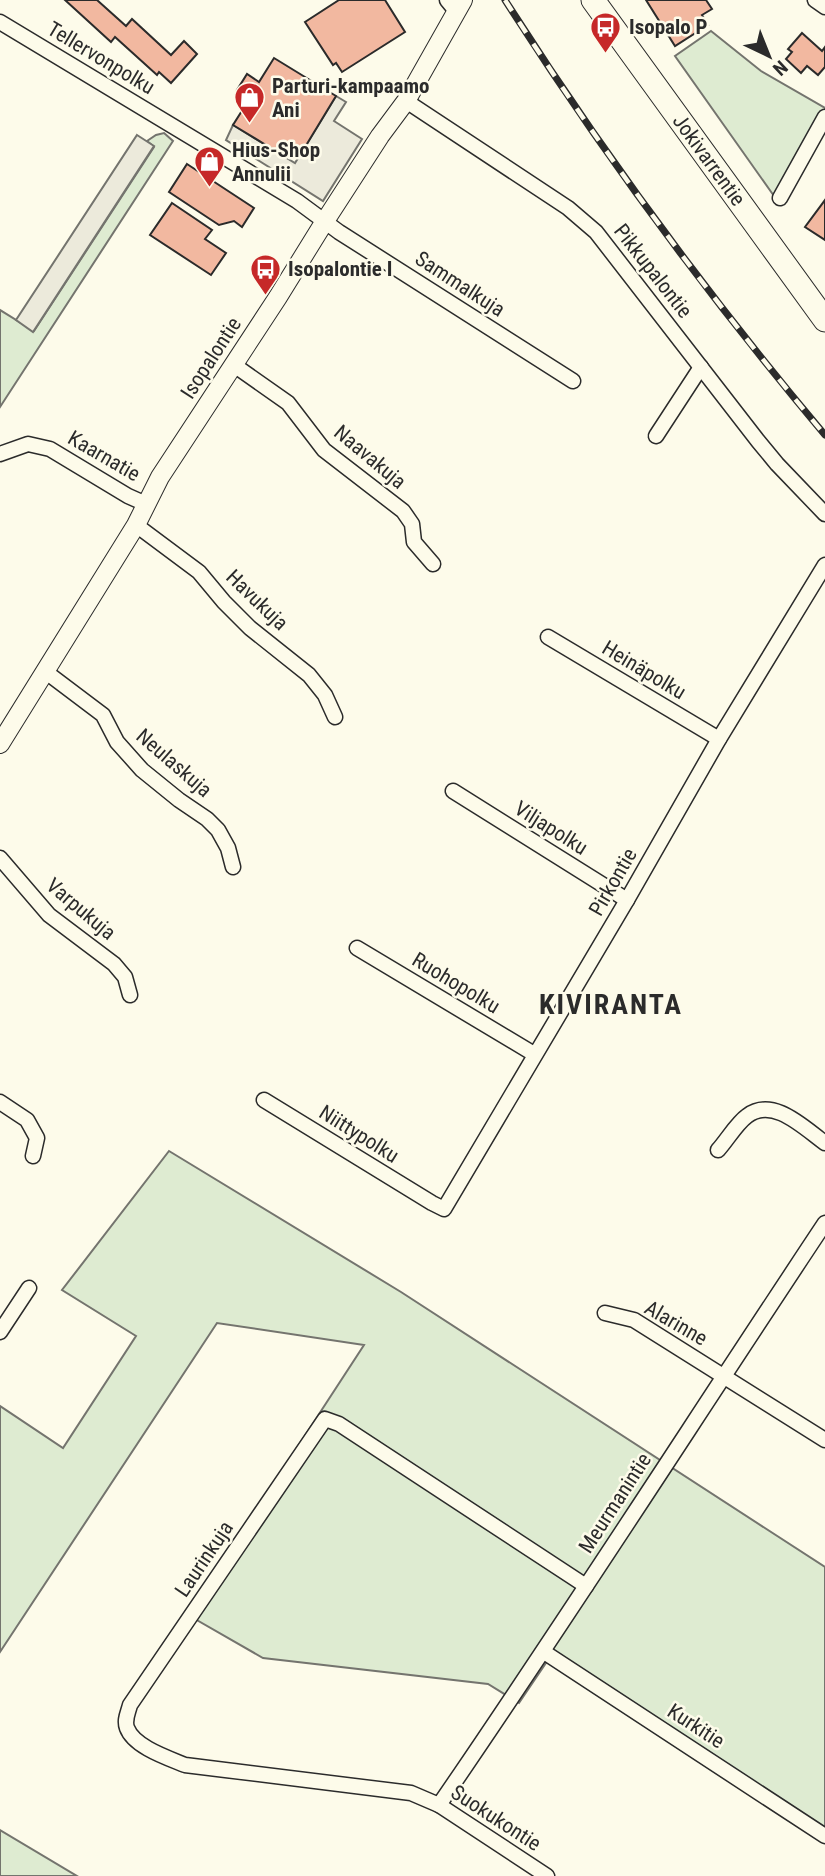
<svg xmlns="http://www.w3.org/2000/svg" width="825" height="1876" viewBox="0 0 825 1876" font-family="'Roboto Condensed',sans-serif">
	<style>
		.green { fill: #deebd1; stroke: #74746e; stroke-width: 2 }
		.parking { fill: #eceadb; stroke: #74746e; stroke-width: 2 }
		.building { fill: #f2b8a0; stroke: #2b2b2b; stroke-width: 2 }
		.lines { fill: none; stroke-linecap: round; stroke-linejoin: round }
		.minor-casing { stroke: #2b2b2b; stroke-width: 17 }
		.tertiary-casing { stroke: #2b2b2b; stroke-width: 20 }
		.trunk-casing { stroke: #2b2b2b; stroke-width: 25 }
		.minor { stroke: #fdfbea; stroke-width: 14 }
		.tertiary { stroke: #fdfbea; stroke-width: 18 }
		.trunk { stroke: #fdfbea; stroke-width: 23 }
		.rail-casing { stroke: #2b2b2b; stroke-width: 7 }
		.rail { stroke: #fdfbea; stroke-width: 4.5; stroke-dasharray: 13; stroke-linecap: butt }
		.labels { text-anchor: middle; stroke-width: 5; stroke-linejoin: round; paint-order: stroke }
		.poi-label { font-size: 21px; font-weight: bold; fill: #2b2b2b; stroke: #fdfbea; text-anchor: start }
		.street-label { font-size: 21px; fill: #2b2b2b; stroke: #fdfbea }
		.district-label { font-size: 28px; font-weight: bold; letter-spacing: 2px; fill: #2b2b2b; stroke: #fdfbea }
	</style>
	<rect width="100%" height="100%" fill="#fdfbea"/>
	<g class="green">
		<path d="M711 31 761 71 825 108V112L774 196 675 56Z"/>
		<path d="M164 133 173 141 0 407V310L34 331 154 147 147 141 156 135Z"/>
		<path d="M169 1151 401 1292 825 1567V1840L548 1660 519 1703 488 1684 263 1658 188 1615 364 1345 217 1323 0 1652V1406L63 1448 136 1336 62 1290Z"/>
		<path d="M0 1830 77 1876H0Z"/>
	</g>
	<g class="parking">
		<path d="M336 96 346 102 334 121 362 139 323 201 226 140 233 125 295 163Z"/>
		<path d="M137 135 154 146 33 332 16 320Z"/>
	</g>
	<g class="building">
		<path d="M65 0H97L126 26 132 19 171 55 184 41 197 54 171 83 159 72 157 75 115 37 111 42Z"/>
		<path d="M339 0H385L405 32 342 72 336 63 333 65 305 22Z"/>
		<path d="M646 0H706L712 9 702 15 708 25 675 46Z"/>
		<path d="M802 33 822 51 825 47V67L818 75 807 66 801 73 786 59 792 52 788 49Z"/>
		<path d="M274 58 336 96 302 152 286 142 279 153 233 125 250 98 237 90 247 74 259 82Z"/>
		<path d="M187 164 254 208 242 227 234 221 219 225 169 192Z"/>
		<path d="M825 200V240L805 227Z"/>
		<path d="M172 203 212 230 205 239 226 253 211 275 150 235Z"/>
	</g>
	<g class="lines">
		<defs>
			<g id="minor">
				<path d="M447 0 456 11"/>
				<path d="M815 0 825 7"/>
				<path d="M0 22 297 201 339 232 573 381"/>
				<path d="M406 101 568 208 596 232 758 441 777 464 825 514"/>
				<path d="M780 198 825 117"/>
				<path d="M234 365 288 403 324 450 403 511 412 524 414 542 433 564"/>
				<path d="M656 436 701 367"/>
				<path d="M0 454 28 444 50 449 128 496 146 504"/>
				<path d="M136 525 199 572 224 602 250 628 309 675 325 695 335 717"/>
				<path d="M548 637 719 739"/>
				<path d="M46 672 103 715 117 742 142 770 179 800 207 819 218 830 228 848 233 867"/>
				<path d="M453 791 627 900"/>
				<path d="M0 858 49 915 114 964 125 977 130 995"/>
				<path d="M357 948 534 1054"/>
				<path d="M264 1100 432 1203 444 1209 627 900 719 739 825 565"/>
				<path d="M0 1102 27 1120 37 1138 33 1156"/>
				<path d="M718 1150C727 1140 737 1123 747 1116 773 1096 804 1128 825 1143"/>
				<path d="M605 1313 634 1320 825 1440"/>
				<path d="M0 1332 29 1288"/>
				<path d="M544 1652 825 1836"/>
				<path d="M439 1805C571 1613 696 1417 825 1223"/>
				<path d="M547 1876 439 1805 411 1793 185 1765C168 1758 134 1747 127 1728 124 1720 128 1713 130 1705L325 1419 339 1424 586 1586"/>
			</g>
			<path id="tertiary" d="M0 744 136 525 160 477 278 297 325 221 380 136 406 101 463 0"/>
			<path id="trunk" d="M593 0 825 320"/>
		</defs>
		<use href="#minor" class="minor-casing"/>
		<use href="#tertiary" class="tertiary-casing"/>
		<use href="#trunk" class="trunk-casing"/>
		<use href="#minor" class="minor"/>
		<use href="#tertiary" class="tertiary"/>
		<use href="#trunk" class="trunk"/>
		<defs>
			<path id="rail" d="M505 0C602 152 709 297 825 435"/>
		</defs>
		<use href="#rail" class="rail-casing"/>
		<use href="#rail" class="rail"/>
	</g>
	<defs>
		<symbol id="bus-pin" viewBox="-11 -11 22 30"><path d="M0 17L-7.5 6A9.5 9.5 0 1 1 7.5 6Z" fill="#c62828" stroke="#fdfbea"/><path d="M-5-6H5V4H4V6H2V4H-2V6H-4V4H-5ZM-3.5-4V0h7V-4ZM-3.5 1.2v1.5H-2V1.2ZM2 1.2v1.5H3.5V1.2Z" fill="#fff"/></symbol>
		<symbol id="shop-pin" viewBox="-11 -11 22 30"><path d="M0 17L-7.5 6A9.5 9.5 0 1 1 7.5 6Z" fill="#c62828" stroke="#fdfbea"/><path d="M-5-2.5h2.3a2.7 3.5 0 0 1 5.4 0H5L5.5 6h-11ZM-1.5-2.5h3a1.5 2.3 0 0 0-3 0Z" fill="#fff"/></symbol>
	</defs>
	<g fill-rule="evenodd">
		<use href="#bus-pin" x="588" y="10" width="35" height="47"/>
		<use href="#shop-pin" x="232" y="80" width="35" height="47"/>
		<use href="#shop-pin" x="192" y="144" width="35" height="47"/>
		<use href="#bus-pin" x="248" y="252" width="35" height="47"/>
	</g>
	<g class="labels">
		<g class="poi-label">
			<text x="629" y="34">Isopalo P</text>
			<text x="272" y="93">Parturi-kampaamo<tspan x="272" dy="24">Ani</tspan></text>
			<text x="232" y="157">Hius-Shop<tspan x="232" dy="24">Annulii</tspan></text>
			<text x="288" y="276">Isopalontie I</text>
		</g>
		<g class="street-label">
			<text transform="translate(101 58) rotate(31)" y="7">Tellervonpolku</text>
			<text transform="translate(709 160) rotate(54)" y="7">Jokivarrentie</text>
			<text transform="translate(653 271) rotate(52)" y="7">Pikkupalontie</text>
			<text transform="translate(460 284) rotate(33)" y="7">Sammalkuja</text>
			<text transform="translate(211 358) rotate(-57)" y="7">Isopalontie</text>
			<text transform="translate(104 456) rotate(30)" y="7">Kaarnatie</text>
			<text transform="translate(370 457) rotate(40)" y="7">Naavakuja</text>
			<text transform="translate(257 600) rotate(44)" y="7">Havukuja</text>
			<text transform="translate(644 670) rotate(31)" y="7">Heinäpolku</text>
			<text transform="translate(174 763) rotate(41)" y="7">Neulaskuja</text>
			<text transform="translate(551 828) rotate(32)" y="7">Viljapolku</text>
			<text transform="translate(613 882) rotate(-60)" y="7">Pirkontie</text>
			<text transform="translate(81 909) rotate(40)" y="7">Varpukuja</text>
			<text transform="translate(456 983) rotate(31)" y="7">Ruohopolku</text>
			<text transform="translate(359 1134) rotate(32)" y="7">Niittypolku</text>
			<text transform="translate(676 1323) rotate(30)" y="7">Alarinne</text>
			<text transform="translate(615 1503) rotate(-57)" y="7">Meurmanintie</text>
			<text transform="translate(204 1559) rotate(-56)" y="7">Laurinkuja</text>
			<text transform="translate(696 1726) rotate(33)" y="7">Kurkitie</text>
			<text transform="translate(496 1818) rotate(33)" y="7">Suokukontie</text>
		</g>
		<g class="district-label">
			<text x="611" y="1014">KIVIRANTA</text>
		</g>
	</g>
	<g transform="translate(769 56) rotate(137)" stroke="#fdfbea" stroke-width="5" paint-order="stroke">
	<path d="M0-5L12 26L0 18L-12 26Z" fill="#2b2b2b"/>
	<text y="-10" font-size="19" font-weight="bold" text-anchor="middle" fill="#2b2b2b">N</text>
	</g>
</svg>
